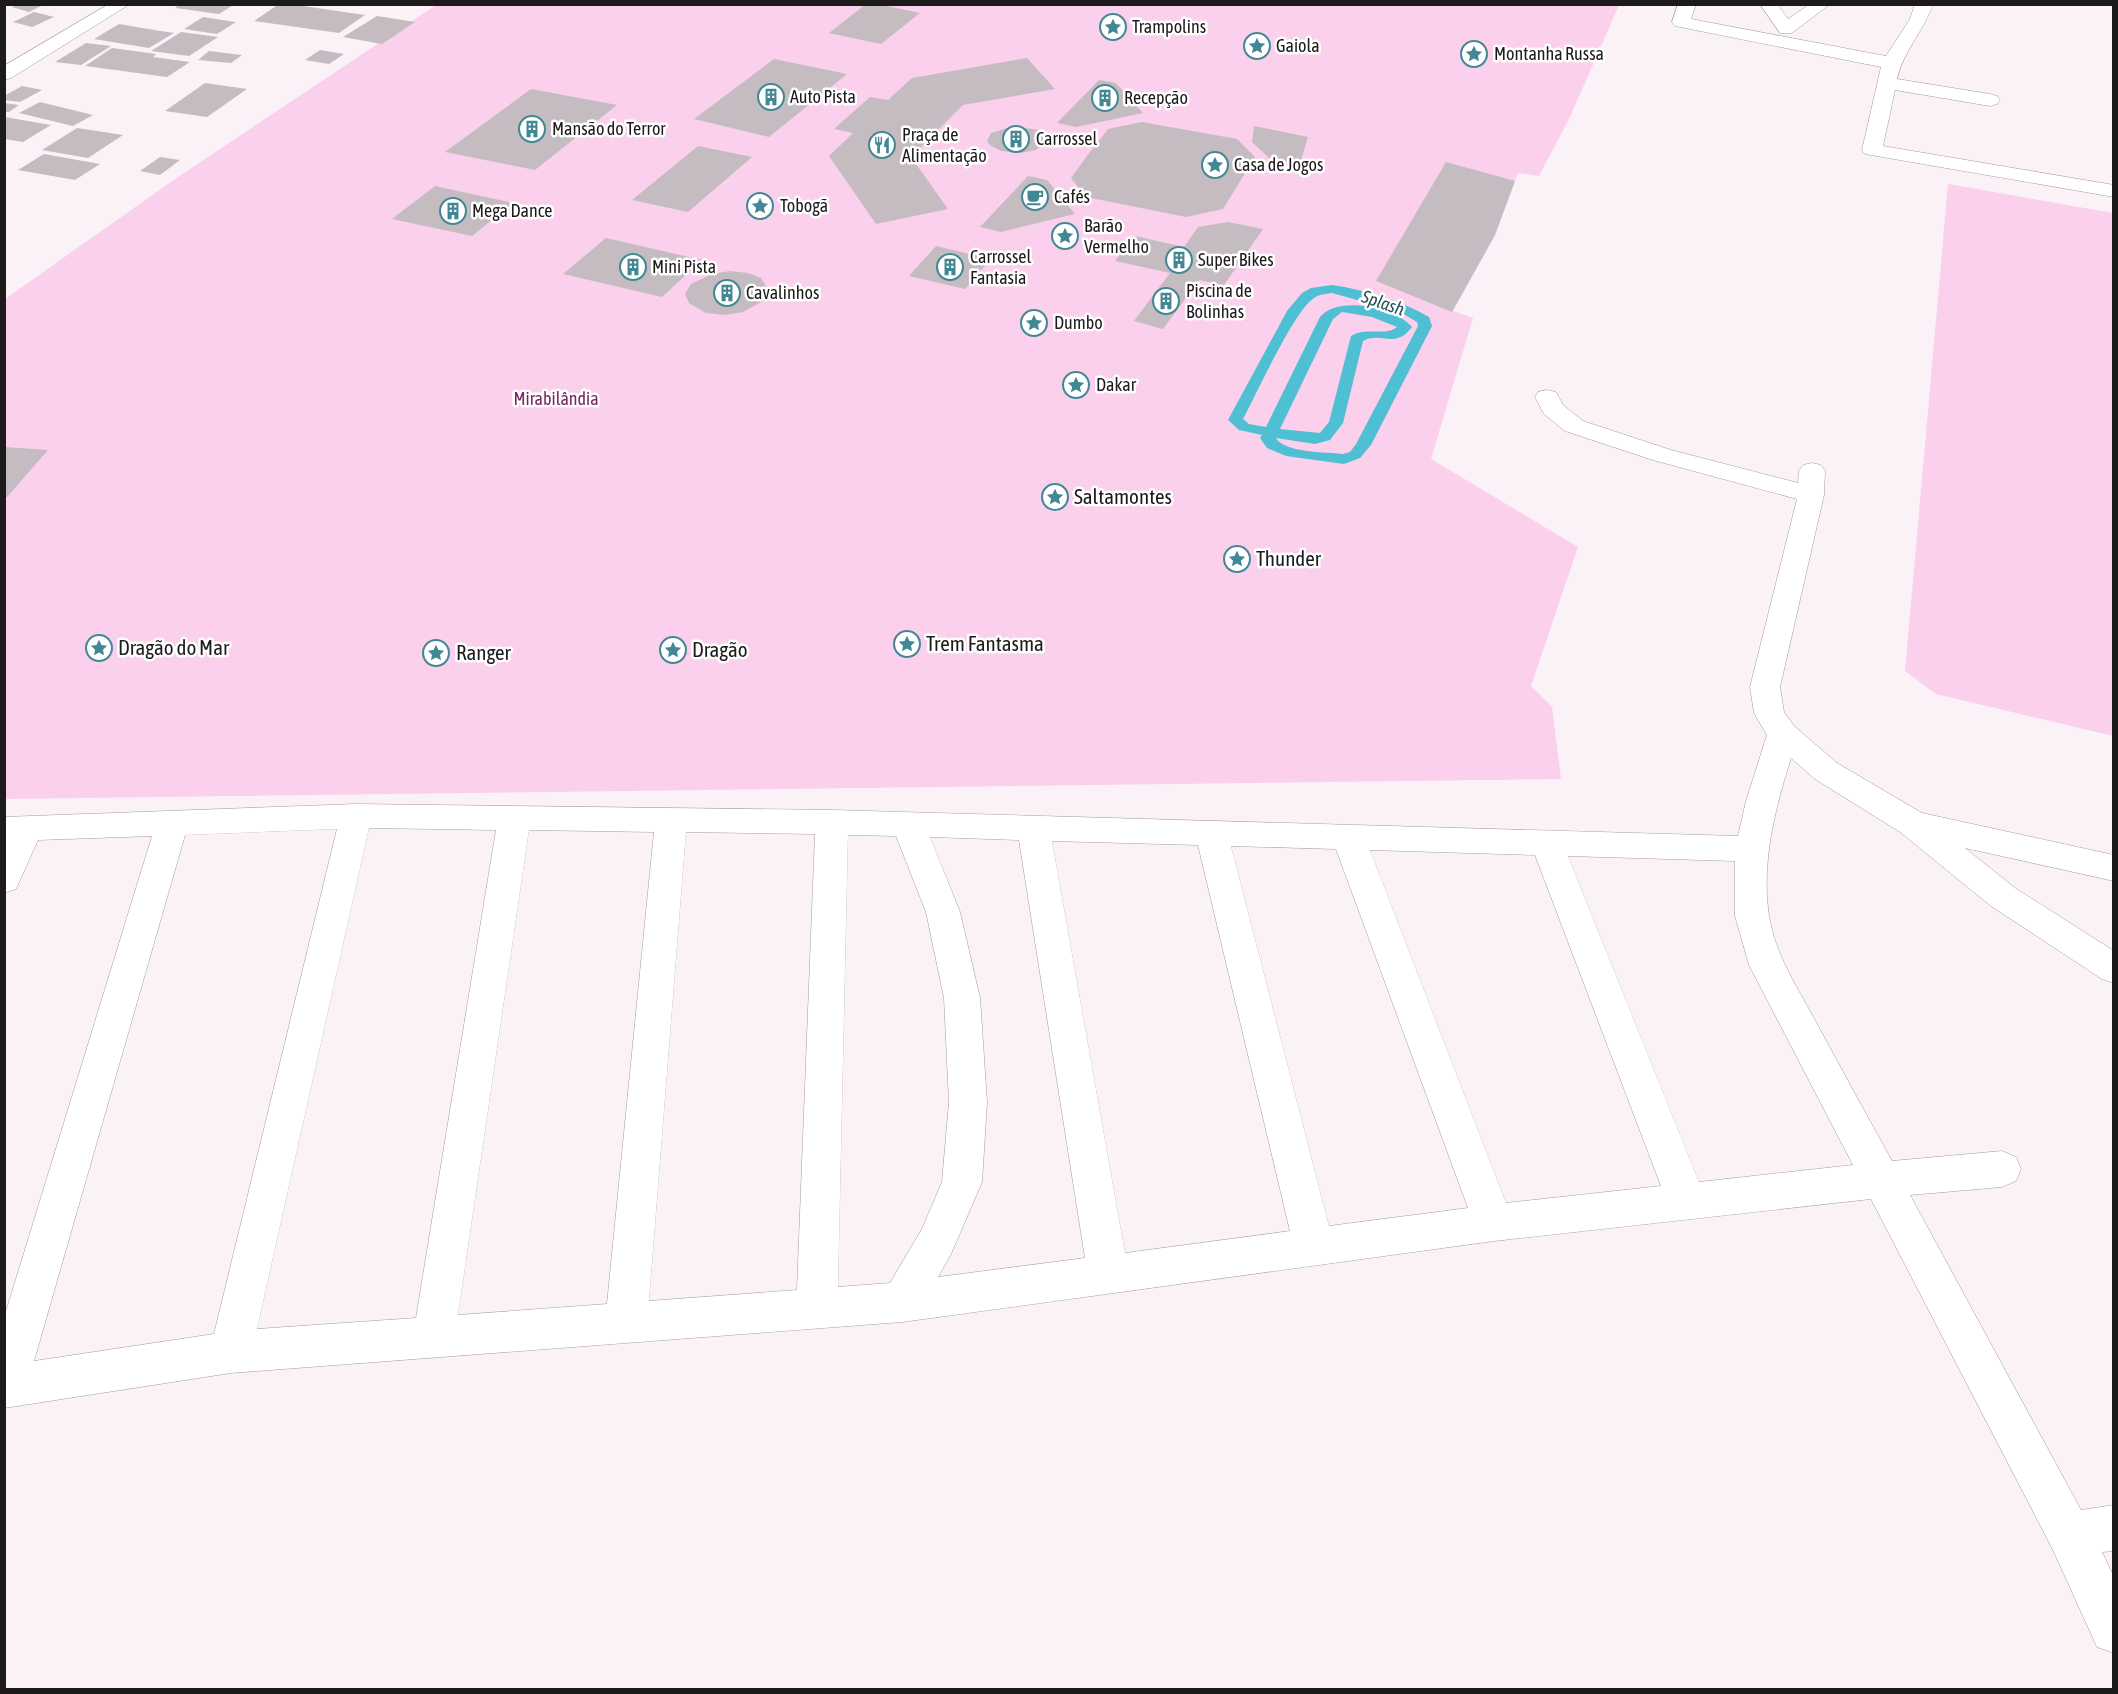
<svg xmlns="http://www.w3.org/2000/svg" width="2118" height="1694" viewBox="0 0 2118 1694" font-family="'Asap Condensed',sans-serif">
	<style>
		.green { fill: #fad0ec }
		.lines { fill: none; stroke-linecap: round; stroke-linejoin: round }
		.stream { fill: #4fbfd3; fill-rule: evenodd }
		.building { fill: #c4bcc1 }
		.minor-casing { stroke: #a39ba0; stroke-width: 1 }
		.minor { fill: #fff; fill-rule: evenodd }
		.labels { text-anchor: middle; stroke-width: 5; stroke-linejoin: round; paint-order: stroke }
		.far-poi-label { font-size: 18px; fill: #1d1a1c; stroke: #fff; text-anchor: start }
		.far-water-label { font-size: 18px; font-style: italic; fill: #21515a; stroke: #fff }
		.far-park-label { font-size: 18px; fill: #762562; stroke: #fff }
		.poi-label { font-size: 21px; fill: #1d1a1c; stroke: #fff; text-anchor: start }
	</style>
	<rect width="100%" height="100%" fill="#fbf2f8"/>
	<g class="green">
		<path d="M436 5H1619L1570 117 1539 176 1518 173 1495 235 1453 311 1473 318 1431 459 1578 547 1531 686 1552 707 1561 779 5 799V299L175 179Z"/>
		<path d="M1948 184 2113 213V736L1936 694 1905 671Z"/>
	</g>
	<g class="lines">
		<path class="stream" d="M1332 285C1365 290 1400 300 1429 317L1432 326 1371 445 1360 458 1344 464 1286 456 1267 448 1260 438 1262 435 1239 430 1228 420 1287 311 1302 293 1311 288ZM1332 293 1400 312 1417 322 1418 326 1356 444 1350 452 1343 454C1326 452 1285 453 1276 438L1315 444 1330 440 1343 423 1363 341C1380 331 1395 350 1412 327 1396 307 1337 295 1320 317L1266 427 1249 424 1243 419C1257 393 1294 311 1314 298 1319 294 1326 294 1332 293ZM1342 312 1372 317 1397 327C1385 337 1366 326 1351 336L1329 422 1320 433 1280 429 1333 319Z"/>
	</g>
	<g class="building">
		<path d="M18 4H45L29 12 12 7Z"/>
		<path d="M180 4H235L219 14 175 8Z"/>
		<path d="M279 4H289L365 15 339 33 254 21Z"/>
		<path d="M866 4H877L920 13 881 44 829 33Z"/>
		<path d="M34 12 54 17 32 27 13 22Z"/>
		<path d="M377 16 415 22 382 44 343 37Z"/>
		<path d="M203 17 236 22 217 34 184 29Z"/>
		<path d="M119 24 148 29 174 33 149 48 94 39Z"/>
		<path d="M181 32 218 37 189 56 151 51Z"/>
		<path d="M86 43 111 46 81 65 55 62Z"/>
		<path d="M112 48 156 54 153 57 190 62 167 77 85 66Z"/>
		<path d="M320 50 344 54 329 64 305 60Z"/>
		<path d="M209 51 242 55 231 63 198 60Z"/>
		<path d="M1027 58 1055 89 963 105 911 157 948 209 876 224 829 156 853 133 834 129 870 97 888 100 912 78Z"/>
		<path d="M774 59 847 74 769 137 694 119Z"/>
		<path d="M1099 80 1116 83 1143 113 1076 127 1057 123Z"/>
		<path d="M205 83 247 89 207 117 165 111Z"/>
		<path d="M22 86 42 90 20 102 4 100V96Z"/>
		<path d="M531 89 617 105 535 170 445 152Z"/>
		<path d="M40 102 93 115 73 126 19 113Z"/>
		<path d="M4 103 19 105 9 112H4Z"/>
		<path d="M5 117 51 125 23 142 5 139Z"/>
		<path d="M1142 122 1237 139 1255 157 1223 209 1186 217 1086 197 1071 178 1087 156 1108 129Z"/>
		<path d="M1014 126 1038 130 1043 134 1045 142 1036 150 1020 153 1001 151 990 145 987 141 991 133Z"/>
		<path d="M1254 126 1308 137 1300 163 1269 158 1252 142Z"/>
		<path d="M77 128 123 135 88 158 42 150Z"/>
		<path d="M698 146 752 157 688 212 632 200Z"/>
		<path d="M44 154 100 164 75 180 18 170Z"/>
		<path d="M160 157 180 160 160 175 140 171Z"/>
		<path d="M1446 162 1515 181 1495 235 1452 312 1376 281Z"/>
		<path d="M1028 176 1047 180 1075 214 1001 232 980 227Z"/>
		<path d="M435 186 513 203 472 236 392 219Z"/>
		<path d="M1228 222 1263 229 1224 285 1199 280 1163 329 1134 321 1170 273 1115 261 1135 236 1184 247 1198 227Z"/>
		<path d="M606 238 702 260 662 297 563 274Z"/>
		<path d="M936 246 991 259 965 289 909 276Z"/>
		<path d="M730 271 748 273 761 278 769 291 763 301 743 312 724 315 706 313 689 303 685 294 691 284 712 274Z"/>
		<path d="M4 447 48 450 7 497H4Z"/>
	</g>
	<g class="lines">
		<defs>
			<g id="minor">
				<path d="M109 4H130L11 78 4 80V66Z"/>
				<path d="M1678 4H1696L1691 19 1886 56 1910 19 1915 4H1933C1924 31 1903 51 1897 79L1990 94 1997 96 2000 100 1997 104 1990 106 1895 90 1883 146 2114 185V197L1865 154 1862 150 1881 67 1675 26 1672 22Z"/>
				<path d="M1760 4H1777L1788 19 1810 4H1830L1792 33H1780Z"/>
				<path d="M1547 390 1556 392 1563 405 1583 421 1671 450 1798 483 1799 471 1803 465 1812 463 1821 465 1825 471 1824 495 1780 687 1784 712 1794 726 1837 763 1922 813 2114 855V881L1965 848 2015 888 2114 951V983L2102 979 1991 906 1900 832 1815 779 1791 758C1775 809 1761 862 1769 916 1775 955 1799 990 1817 1024 1842 1070 1867 1116 1892 1161L2002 1151 2016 1157 2021 1169 2016 1181 2002 1187 1910 1195 2081 1510 2114 1505V1551L2102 1552 2114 1577V1653L2097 1647 2053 1550 1871 1199 1494 1241 902 1322 231 1373 4 1408V1318L152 836 38 840 16 889 4 893V817L356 804 832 810 1738 836 1746 801 1767 735 1754 713 1750 687 1797 499 1653 460 1565 431 1544 414 1535 397 1538 392ZM369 828 496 830 416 1318 257 1329ZM337 829 214 1334 34 1361 185 835ZM529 830 654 832 607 1304 458 1315ZM686 832 815 834 797 1290 649 1301ZM848 835 896 836 926 912 944 998 949 1102 942 1182 922 1229 890 1283 838 1287ZM930 837 1019 840 1085 1258 938 1277 951 1254 982 1182 987 1102 980 998 960 912ZM1052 841 1198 845 1290 1231 1125 1253ZM1231 846 1336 849 1468 1208 1329 1226ZM1370 850 1535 855 1661 1186 1506 1203ZM1568 856 1735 861V916L1749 965 1853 1165 1699 1182Z"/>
			</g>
		</defs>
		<use href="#minor" class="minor-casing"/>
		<use href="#minor" class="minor"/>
	</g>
	<defs>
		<symbol id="sight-ring" viewBox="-11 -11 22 22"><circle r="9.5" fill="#fff" stroke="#428794" stroke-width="1.5"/><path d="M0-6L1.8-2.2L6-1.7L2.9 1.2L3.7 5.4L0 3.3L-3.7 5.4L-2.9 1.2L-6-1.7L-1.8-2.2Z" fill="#428794"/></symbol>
		<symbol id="building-ring" viewBox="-11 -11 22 22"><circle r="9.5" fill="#fff" stroke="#428794" stroke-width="1.5"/><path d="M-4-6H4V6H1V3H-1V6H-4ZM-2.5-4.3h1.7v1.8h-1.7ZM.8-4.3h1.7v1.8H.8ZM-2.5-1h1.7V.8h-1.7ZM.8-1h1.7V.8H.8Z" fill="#428794"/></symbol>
		<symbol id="restaurant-ring" viewBox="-11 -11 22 22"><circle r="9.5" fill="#fff" stroke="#428794" stroke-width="1.5"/><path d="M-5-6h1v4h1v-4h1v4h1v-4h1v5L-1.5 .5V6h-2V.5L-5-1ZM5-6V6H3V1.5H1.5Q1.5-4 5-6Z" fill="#428794"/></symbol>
		<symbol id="cafe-ring" viewBox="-11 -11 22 22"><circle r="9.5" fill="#fff" stroke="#428794" stroke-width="1.5"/><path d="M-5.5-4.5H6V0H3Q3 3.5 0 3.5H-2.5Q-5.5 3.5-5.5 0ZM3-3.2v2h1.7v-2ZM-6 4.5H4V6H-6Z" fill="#428794"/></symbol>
	</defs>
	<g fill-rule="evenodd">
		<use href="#sight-ring" x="1098" y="12" width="30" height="30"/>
		<use href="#sight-ring" x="1242" y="31" width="30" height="30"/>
		<use href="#sight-ring" x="1459" y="39" width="30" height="30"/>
		<use href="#building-ring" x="756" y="82" width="30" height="30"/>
		<use href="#building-ring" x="1090" y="83" width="30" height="30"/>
		<use href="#building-ring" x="517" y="114" width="30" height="30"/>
		<use href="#building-ring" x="1001" y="124" width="30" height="30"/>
		<use href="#restaurant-ring" x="867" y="130" width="30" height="30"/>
		<use href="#sight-ring" x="1200" y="150" width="30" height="30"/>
		<use href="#cafe-ring" x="1020" y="182" width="30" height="30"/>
		<use href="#sight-ring" x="745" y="191" width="30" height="30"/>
		<use href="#building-ring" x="438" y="196" width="30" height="30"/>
		<use href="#sight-ring" x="1050" y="221" width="30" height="30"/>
		<use href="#building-ring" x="1164" y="245" width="30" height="30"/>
		<use href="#building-ring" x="618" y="252" width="30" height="30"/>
		<use href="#building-ring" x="935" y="252" width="30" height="30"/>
		<use href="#building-ring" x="712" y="278" width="30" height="30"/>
		<use href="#building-ring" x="1151" y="286" width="30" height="30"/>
		<use href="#sight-ring" x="1019" y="308" width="30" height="30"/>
		<use href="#sight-ring" x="1061" y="370" width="30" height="30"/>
		<use href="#sight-ring" x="1040" y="482" width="30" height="30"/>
		<use href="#sight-ring" x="1222" y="544" width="30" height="30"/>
		<use href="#sight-ring" x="892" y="629" width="30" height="30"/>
		<use href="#sight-ring" x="84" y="633" width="30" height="30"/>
		<use href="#sight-ring" x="658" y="635" width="30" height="30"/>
		<use href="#sight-ring" x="421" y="638" width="30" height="30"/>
	</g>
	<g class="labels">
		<g class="far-poi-label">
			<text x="1132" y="33">Trampolins</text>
			<text x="1276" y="52">Gaiola</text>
			<text x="1494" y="60">Montanha Russa</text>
			<text x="790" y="103">Auto Pista</text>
			<text x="1124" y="104">Recepção</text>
			<text x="552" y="135">Mansão do Terror</text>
			<text x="902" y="141">Praça de<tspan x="902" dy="21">Alimentação</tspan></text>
			<text x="1036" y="145">Carrossel</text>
			<text x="1234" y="171">Casa de Jogos</text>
			<text x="1054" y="203">Cafés</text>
			<text x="780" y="212">Tobogã</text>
			<text x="472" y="217">Mega Dance</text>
			<text x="1084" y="232">Barão<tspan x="1084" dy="21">Vermelho</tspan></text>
			<text x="970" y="263">Carrossel<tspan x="970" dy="21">Fantasia</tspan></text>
			<text x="1198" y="266">Super Bikes</text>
			<text x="652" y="273">Mini Pista</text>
			<text x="1186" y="297">Piscina de<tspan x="1186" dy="21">Bolinhas</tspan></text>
			<text x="746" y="299">Cavalinhos</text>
			<text x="1054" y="329">Dumbo</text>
			<text x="1096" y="391">Dakar</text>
		</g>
		<g class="far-water-label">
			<text transform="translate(1383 303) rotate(19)" y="6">Splash</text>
		</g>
		<g class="far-park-label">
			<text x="556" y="405">Mirabilândia</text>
		</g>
		<g class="poi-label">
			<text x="1074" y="504">Saltamontes</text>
			<text x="1256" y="566">Thunder</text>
			<text x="926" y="651">Trem Fantasma</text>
			<text x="118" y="655">Dragão do Mar</text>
			<text x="692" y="657">Dragão</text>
			<text x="456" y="660">Ranger</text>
		</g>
	</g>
	<rect width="2118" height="1694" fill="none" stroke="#1d1a1c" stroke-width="12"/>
</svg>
